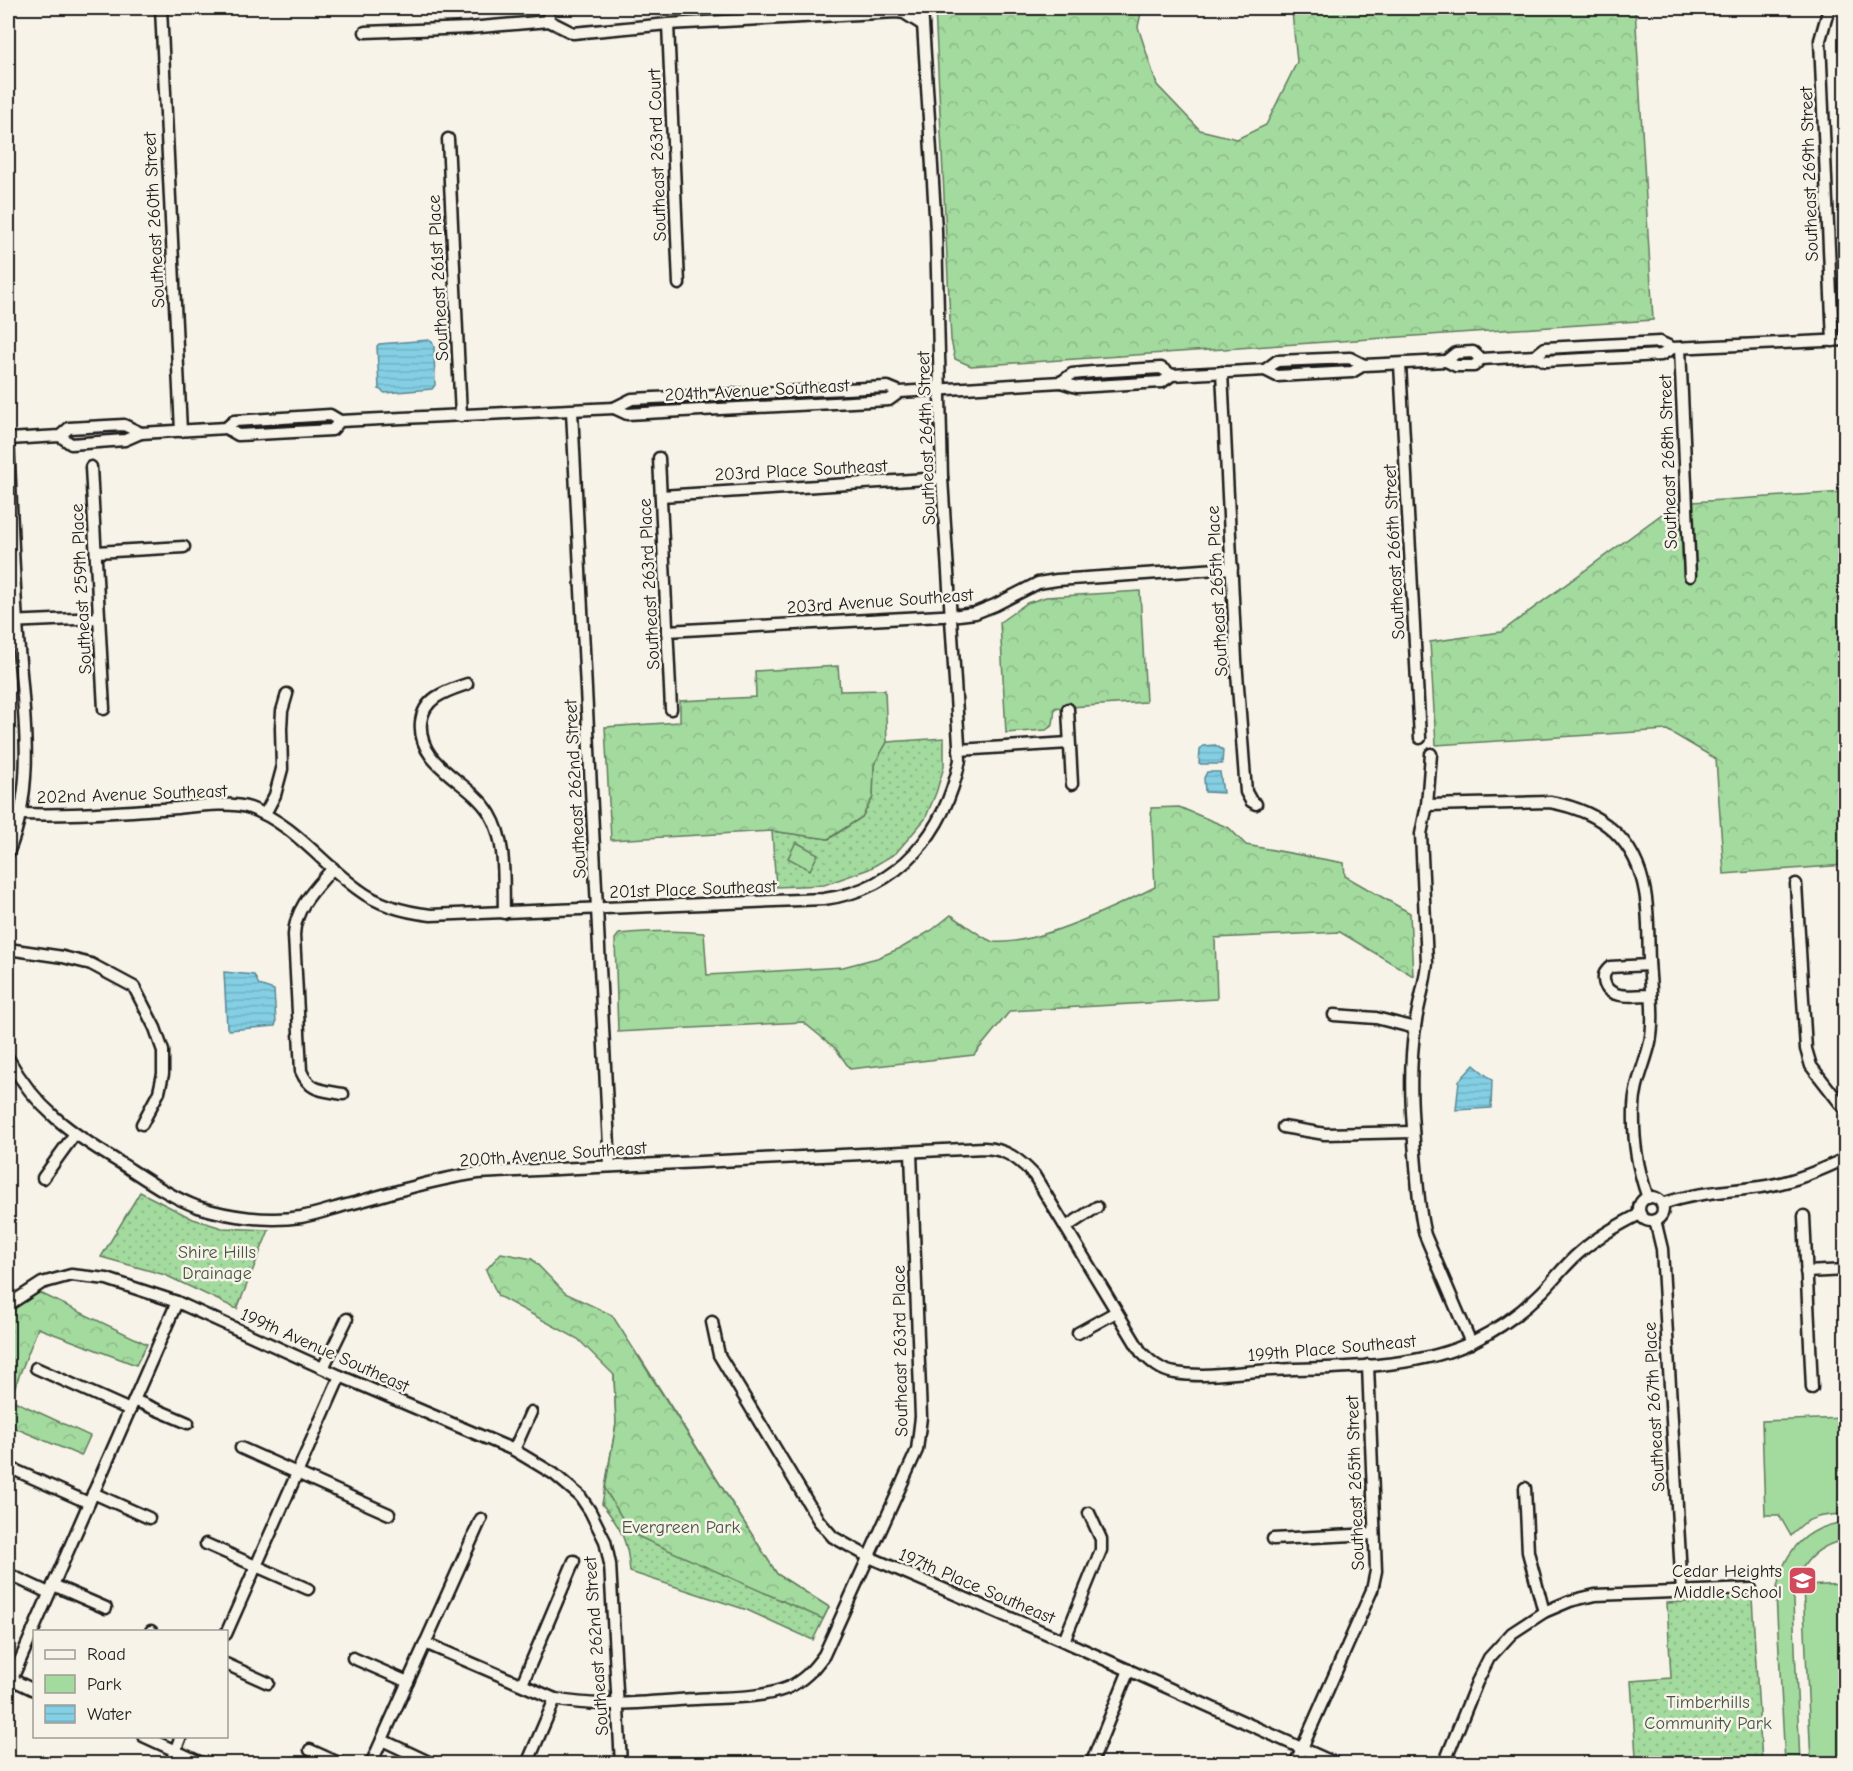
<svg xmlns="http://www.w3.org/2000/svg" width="1853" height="1771" viewBox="0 0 1853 1771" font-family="'Comic Neue',sans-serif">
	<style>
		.green { fill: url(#green-dots); stroke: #607b5d; stroke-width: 1.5 }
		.forest { fill: url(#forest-crowns); stroke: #607b5d; stroke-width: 1.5 }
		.pitch { fill: #a3da9e; stroke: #607b5d; stroke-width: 1.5 }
		.water { fill: url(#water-rules); stroke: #5a8794; stroke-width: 1.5 }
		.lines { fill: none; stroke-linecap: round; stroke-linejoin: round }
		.street-casing { stroke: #1c1c1c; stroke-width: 15 }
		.street { stroke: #f7f3e8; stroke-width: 10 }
		.labels { text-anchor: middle; stroke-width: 5; stroke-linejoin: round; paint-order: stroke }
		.street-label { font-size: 18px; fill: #1c1c1c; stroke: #f7f3e8 }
		.park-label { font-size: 18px; fill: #445543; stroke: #f7f3e8 }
		.poi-label { font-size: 18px; fill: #1c1c1c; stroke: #f7f3e8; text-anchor: end }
	</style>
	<defs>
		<pattern id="green-dots" width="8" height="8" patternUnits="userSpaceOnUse" patternTransform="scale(1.5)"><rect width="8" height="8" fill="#a3da9e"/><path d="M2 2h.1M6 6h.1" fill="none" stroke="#8cba88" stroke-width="1.8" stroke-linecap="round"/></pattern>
		<pattern id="forest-crowns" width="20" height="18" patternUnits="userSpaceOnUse" patternTransform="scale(1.5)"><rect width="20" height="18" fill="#a3da9e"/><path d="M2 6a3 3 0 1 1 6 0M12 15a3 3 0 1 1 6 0" fill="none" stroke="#8cba88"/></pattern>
		<pattern id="water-rules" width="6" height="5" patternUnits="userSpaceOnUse" patternTransform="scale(1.5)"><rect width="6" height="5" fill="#84cfe4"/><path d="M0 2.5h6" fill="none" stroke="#71b1c3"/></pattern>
	</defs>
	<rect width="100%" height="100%" fill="#f7f3e8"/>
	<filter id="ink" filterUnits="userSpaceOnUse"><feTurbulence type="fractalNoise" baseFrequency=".0167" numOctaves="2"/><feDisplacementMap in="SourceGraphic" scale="12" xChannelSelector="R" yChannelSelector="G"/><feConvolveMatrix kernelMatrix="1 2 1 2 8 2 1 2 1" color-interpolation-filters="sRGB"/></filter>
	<g filter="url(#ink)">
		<g class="green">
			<path d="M944 738V767L936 793 925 819 896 853 869 869 824 885 776 887 772 831 829 839 862 817 873 797 874 765 887 742Z"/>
			<path d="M140 1192 193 1219 222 1228 269 1230 237 1309 165 1275 101 1257Z"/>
			<path d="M639 1356 777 1574 829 1607 813 1640 747 1610 630 1572C628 1541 621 1528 602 1504L616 1424 614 1375Z"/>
			<path d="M1752 1598 1762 1763 1630 1764 1636 1756 1631 1681 1671 1678 1667 1603Z"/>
		</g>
		<g class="forest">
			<path d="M935 8H1142L1138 27 1157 85 1200 130 1237 139 1266 125 1297 62 1292 12 1290 8H1635L1653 320 971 366 955 359 951 340Z"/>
			<path d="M1845 492V865L1724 874 1716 759 1667 730 1436 745 1430 642 1501 632 1677 503Z"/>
			<path d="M1140 591 1146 702 1055 708 1053 725 1046 730 1006 733 1000 622 1027 603 1046 597Z"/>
			<path d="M838 666 840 691 885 690 887 742 874 765 873 797 862 817 828 839 772 831 611 840 605 727 680 722V701L756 697 755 671Z"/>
			<path d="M1179 807 1229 828 1246 845 1344 863 1345 876 1410 913 1413 976 1340 932 1215 938 1217 999 1010 1011 974 1055 850 1069 836 1049 803 1022 618 1032 615 939 619 934C648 931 675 930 704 933L707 975 843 967 877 958 903 947 932 930 951 915C961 921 984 940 994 942 1035 946 1117 906 1155 887L1151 808Z"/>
			<path d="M501 1253 532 1259 565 1293 612 1315 777 1574 829 1607 823 1619 628 1532V1528L605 1489 616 1424 614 1375 578 1339 498 1296 486 1270Z"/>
			<path d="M38 1292 147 1344 136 1365 38 1328 10 1399 90 1436 81 1456 8 1425V1312Z"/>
		</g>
		<g class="pitch">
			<path d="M796 842 818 854 810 870 788 858Z"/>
			<path d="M1845 1418V1514C1822 1515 1806 1516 1791 1536L1779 1515H1765L1762 1421Z"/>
			<path d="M1845 1522V1540C1813 1546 1794 1570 1793 1602L1800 1763H1785L1776 1595C1781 1554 1804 1527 1845 1522Z"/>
			<path d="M1845 1584V1763H1811L1803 1586Z"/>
		</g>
		<g class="water">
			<path d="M429 340 432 342 434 347 435 385 432 389 385 393 379 389 377 346 379 344Z"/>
			<path d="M1215 745 1223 750 1222 764H1201L1199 763 1200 749 1203 746Z"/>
			<path d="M1207 772H1220L1223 793 1205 792 1204 778Z"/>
			<path d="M224 972 254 975 259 985 274 990 276 1023 275 1026 229 1030 227 1028Z"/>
			<path d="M1474 1065 1492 1080 1491 1108 1456 1110 1459 1081Z"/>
		</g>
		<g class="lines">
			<defs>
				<g id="street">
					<path d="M161 8 181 431"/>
					<path d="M548 8 549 21"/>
					<path d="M1829 8 1820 40 1833 341"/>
					<path d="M668 24 679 284"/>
					<path d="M365 32 469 28 549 21 573 33 668 24 897 12 904 13 923 25"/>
					<path d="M448 139 461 416"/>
					<path d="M1673 348 1660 342 1545 348 1535 356 1545 361 1661 355 1673 348 1846 340"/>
					<path d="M1680 348 1690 576"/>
					<path d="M1481 359 1473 352 1456 353 1446 361 1456 366H1474L1481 359 1535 356"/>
					<path d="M1400 364 1420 738"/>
					<path d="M1364 365 1350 358 1277 361 1265 370 1277 376 1352 372 1364 365 1446 361"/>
					<path d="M1222 372 1236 660 1246 792 1251 801 1256 804"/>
					<path d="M1172 375 1161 368 1093 372 1072 374 1061 382 1077 387 1162 382 1172 375 1265 370"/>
					<path d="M900 392 889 400 627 414 614 408 632 399 888 387 900 392 1061 382"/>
					<path d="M572 411 610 1166"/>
					<path d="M340 421 332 430 238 435 226 428 234 421 330 415 340 421 614 408"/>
					<path d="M141 433 226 428"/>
					<path d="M8 439 60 436 71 444 125 440 141 433 124 425 69 428 60 436"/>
					<path d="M659 458 671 709"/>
					<path d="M91 467 104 709"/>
					<path d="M661 496 942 478"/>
					<path d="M96 552 184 547"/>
					<path d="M8 622 99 618"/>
					<path d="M667 631 959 615 975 613 995 605 1038 583 1057 580 1232 568"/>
					<path d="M467 684C447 691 424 697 421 722 417 767 470 780 490 814 507 842 503 881 504 913"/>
					<path d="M1068 709 1072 784"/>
					<path d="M959 750 1069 743"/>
					<path d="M1431 754 1427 805 1421 834 1427 963C1425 985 1418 1005 1415 1027 1408 1072 1412 1120 1416 1166 1418 1189 1419 1212 1425 1235L1471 1343"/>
					<path d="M1427 805 1550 802C1601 811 1636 839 1645 892 1649 914 1648 938 1649 960 1650 983 1655 1020 1650 1042 1645 1065 1634 1085 1634 1108 1633 1141 1637 1167 1648 1198"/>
					<path d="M21 814C73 816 125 811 177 808 197 806 231 801 250 808 293 823 322 864 359 890 380 906 405 912 431 915L824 899C900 889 945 832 960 760L942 478 936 230 922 8"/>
					<path d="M265 814 275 795 282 769 281 728 282 711 287 694"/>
					<path d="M8 853C39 780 21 699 17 622 13 561 11 500 8 439"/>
					<path d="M333 868C316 888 295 907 294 935L301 1071C310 1092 323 1090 343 1094"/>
					<path d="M1796 884 1806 1049 1811 1066 1846 1111"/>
					<path d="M8 949 63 957 91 964 134 987 155 1028 163 1051V1074L159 1092 142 1124"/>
					<path d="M1649 965 1610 967C1606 971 1603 974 1604 980 1606 1001 1636 995 1651 995"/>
					<path d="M1334 1015 1376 1018 1415 1028"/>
					<path d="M8 1058C36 1109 71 1133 119 1162 144 1178 170 1197 198 1207 230 1217 268 1222 301 1217 318 1214 334 1208 350 1204 392 1193 435 1179 478 1173L984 1148C1006 1149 1019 1159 1034 1175L1141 1352C1151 1362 1161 1371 1175 1373 1206 1378 1240 1372 1271 1370 1332 1367 1416 1370 1472 1342 1497 1330 1522 1312 1542 1292 1554 1280 1565 1265 1579 1253 1597 1237 1618 1225 1640 1214"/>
					<path d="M1283 1127 1325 1134 1413 1132"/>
					<path d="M43 1178 74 1135"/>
					<circle cx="1651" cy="1209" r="12"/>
					<path d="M1662 1204C1699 1191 1730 1192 1767 1186 1795 1181 1820 1171 1846 1158"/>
					<path d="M1804 1216 1812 1388"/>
					<path d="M1655 1220 1662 1249 1682 1592"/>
					<path d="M1066 1227 1097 1207"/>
					<path d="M1806 1272 1846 1270"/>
					<path d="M8 1305 42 1283 71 1275 107 1279 177 1302 340 1376 514 1450 554 1474 580 1496 590 1511 605 1541 610 1564 621 1764"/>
					<path d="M712 1322 719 1355 819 1521 833 1537 869 1557 1064 1641 1337 1764"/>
					<path d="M1078 1333 1116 1312"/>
					<path d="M36 1368 130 1410"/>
					<path d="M323 1368 347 1319"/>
					<path d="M134 1400 188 1423"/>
					<path d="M241 1448 389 1514"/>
					<path d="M514 1450 531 1412"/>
					<path d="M8 1467 89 1503"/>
					<path d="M1525 1488 1528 1552 1544 1612"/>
					<path d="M93 1493 149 1518"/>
					<path d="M1273 1539 1374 1534"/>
					<path d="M206 1544 308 1589"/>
					<path d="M8 1574 49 1593"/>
					<path d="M53 1585 106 1608"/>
					<path d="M151 1631 152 1632"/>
					<path d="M226 1634 340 1376"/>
					<path d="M1064 1641 1101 1550V1539L1089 1513"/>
					<path d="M425 1643 555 1699C600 1709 650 1701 696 1699 725 1697 759 1699 787 1688 804 1680 813 1670 824 1655L917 1450 921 1417 911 1153"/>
					<path d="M353 1658 408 1682"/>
					<path d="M226 1664 268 1683"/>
					<path d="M11 1679 34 1690"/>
					<path d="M522 1684 574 1561"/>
					<path d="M8 1688 177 1302"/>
					<path d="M143 1736 204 1764"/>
					<path d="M382 1740 433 1764"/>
					<path d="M310 1750 341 1764"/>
					<path d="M170 1764 181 1736"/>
					<path d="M371 1764 481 1519"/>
					<path d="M527 1764 555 1699"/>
					<path d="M1091 1764 1129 1670"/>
					<path d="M1295 1764 1372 1590 1376 1571 1368 1365"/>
					<path d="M1444 1764 1477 1682 1489 1658 1512 1633 1544 1612 1570 1601 1595 1595 1751 1589"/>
				</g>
			</defs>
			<use href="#street" class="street-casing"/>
			<use href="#street" class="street"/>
		</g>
	</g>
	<defs>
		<symbol id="school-square" viewBox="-11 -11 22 22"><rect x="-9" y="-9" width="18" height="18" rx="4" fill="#d1495b" stroke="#f7f3e8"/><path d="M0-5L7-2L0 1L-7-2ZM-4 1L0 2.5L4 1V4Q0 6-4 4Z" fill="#fff"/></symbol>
	</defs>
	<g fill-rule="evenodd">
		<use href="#school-square" x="1786" y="1564" width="33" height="33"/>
	</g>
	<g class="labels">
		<g class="street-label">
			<text transform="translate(657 155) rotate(-92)" y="6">Southeast 263rd Court</text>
			<text transform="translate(1809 174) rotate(-92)" y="6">Southeast 269th Street</text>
			<text transform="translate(154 220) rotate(-93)" y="6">Southeast 260th Street</text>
			<text transform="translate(438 278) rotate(-93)" y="6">Southeast 261st Place</text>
			<text transform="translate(757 390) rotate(-3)" y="6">204th Avenue Southeast</text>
			<text transform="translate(926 438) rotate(-92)" y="6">Southeast 264th Street</text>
			<text transform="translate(1668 462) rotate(-92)" y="6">Southeast 268th Street</text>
			<text transform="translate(801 470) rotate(-3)" y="6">203rd Place Southeast</text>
			<text transform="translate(1394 552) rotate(-93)" y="6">Southeast 266th Street</text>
			<text transform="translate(649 584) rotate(-93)" y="6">Southeast 263rd Place</text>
			<text transform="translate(81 589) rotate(-93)" y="6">Southeast 259th Place</text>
			<text transform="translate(1217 591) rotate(-93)" y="6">Southeast 265th Place</text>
			<text transform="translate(880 601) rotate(-4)" y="6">203rd Avenue Southeast</text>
			<text transform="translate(575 789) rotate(-93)" y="6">Southeast 262nd Street</text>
			<text transform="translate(132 794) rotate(-2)" y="6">202nd Avenue Southeast</text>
			<text transform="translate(693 889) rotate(-2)" y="6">201st Place Southeast</text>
			<text transform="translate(553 1154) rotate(-4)" y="6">200th Avenue Southeast</text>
			<text transform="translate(1332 1348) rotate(-5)" y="6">199th Place Southeast</text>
			<text transform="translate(325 1350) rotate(24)" y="6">199th Avenue Southeast</text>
			<text transform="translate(900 1351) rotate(-91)" y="6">Southeast 263rd Place</text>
			<text transform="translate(1654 1407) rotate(-93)" y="6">Southeast 267th Place</text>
			<text transform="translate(1355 1483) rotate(-92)" y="6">Southeast 265th Street</text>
			<text transform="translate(977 1586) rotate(23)" y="6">197th Place Southeast</text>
			<text transform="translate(596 1646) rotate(-94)" y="6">Southeast 262nd Street</text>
		</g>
		<g class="park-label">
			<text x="217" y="1258">Shire Hills<tspan x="217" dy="21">Drainage</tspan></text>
			<text x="681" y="1533">Evergreen Park</text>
			<text x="1708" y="1708">Timberhills<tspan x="1708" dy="21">Community Park</tspan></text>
		</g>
		<g class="poi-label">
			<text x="1782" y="1577">Cedar Heights<tspan x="1782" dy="21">Middle School</tspan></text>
		</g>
	</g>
	<rect width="1853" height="1771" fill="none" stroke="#f7f3e8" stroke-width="30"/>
	<rect x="15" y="15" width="1823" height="1741" fill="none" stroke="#1c1c1c" stroke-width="2" filter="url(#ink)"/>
	<rect x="33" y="1630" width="195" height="108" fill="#f7f3e8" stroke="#9f9d96" stroke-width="1.5"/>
	<rect x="45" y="1650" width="30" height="9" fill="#f7f3e8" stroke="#9f9d96" stroke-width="1.5"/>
	<text x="87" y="1660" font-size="18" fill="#1c1c1c">Road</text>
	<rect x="45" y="1675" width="30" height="18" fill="#a3da9e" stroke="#9f9d96" stroke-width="1.5"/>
	<text x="87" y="1690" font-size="18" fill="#1c1c1c">Park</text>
	<rect x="45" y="1705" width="30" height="18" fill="url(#water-rules)" stroke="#9f9d96" stroke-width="1.5"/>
	<text x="87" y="1720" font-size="18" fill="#1c1c1c">Water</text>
</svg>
